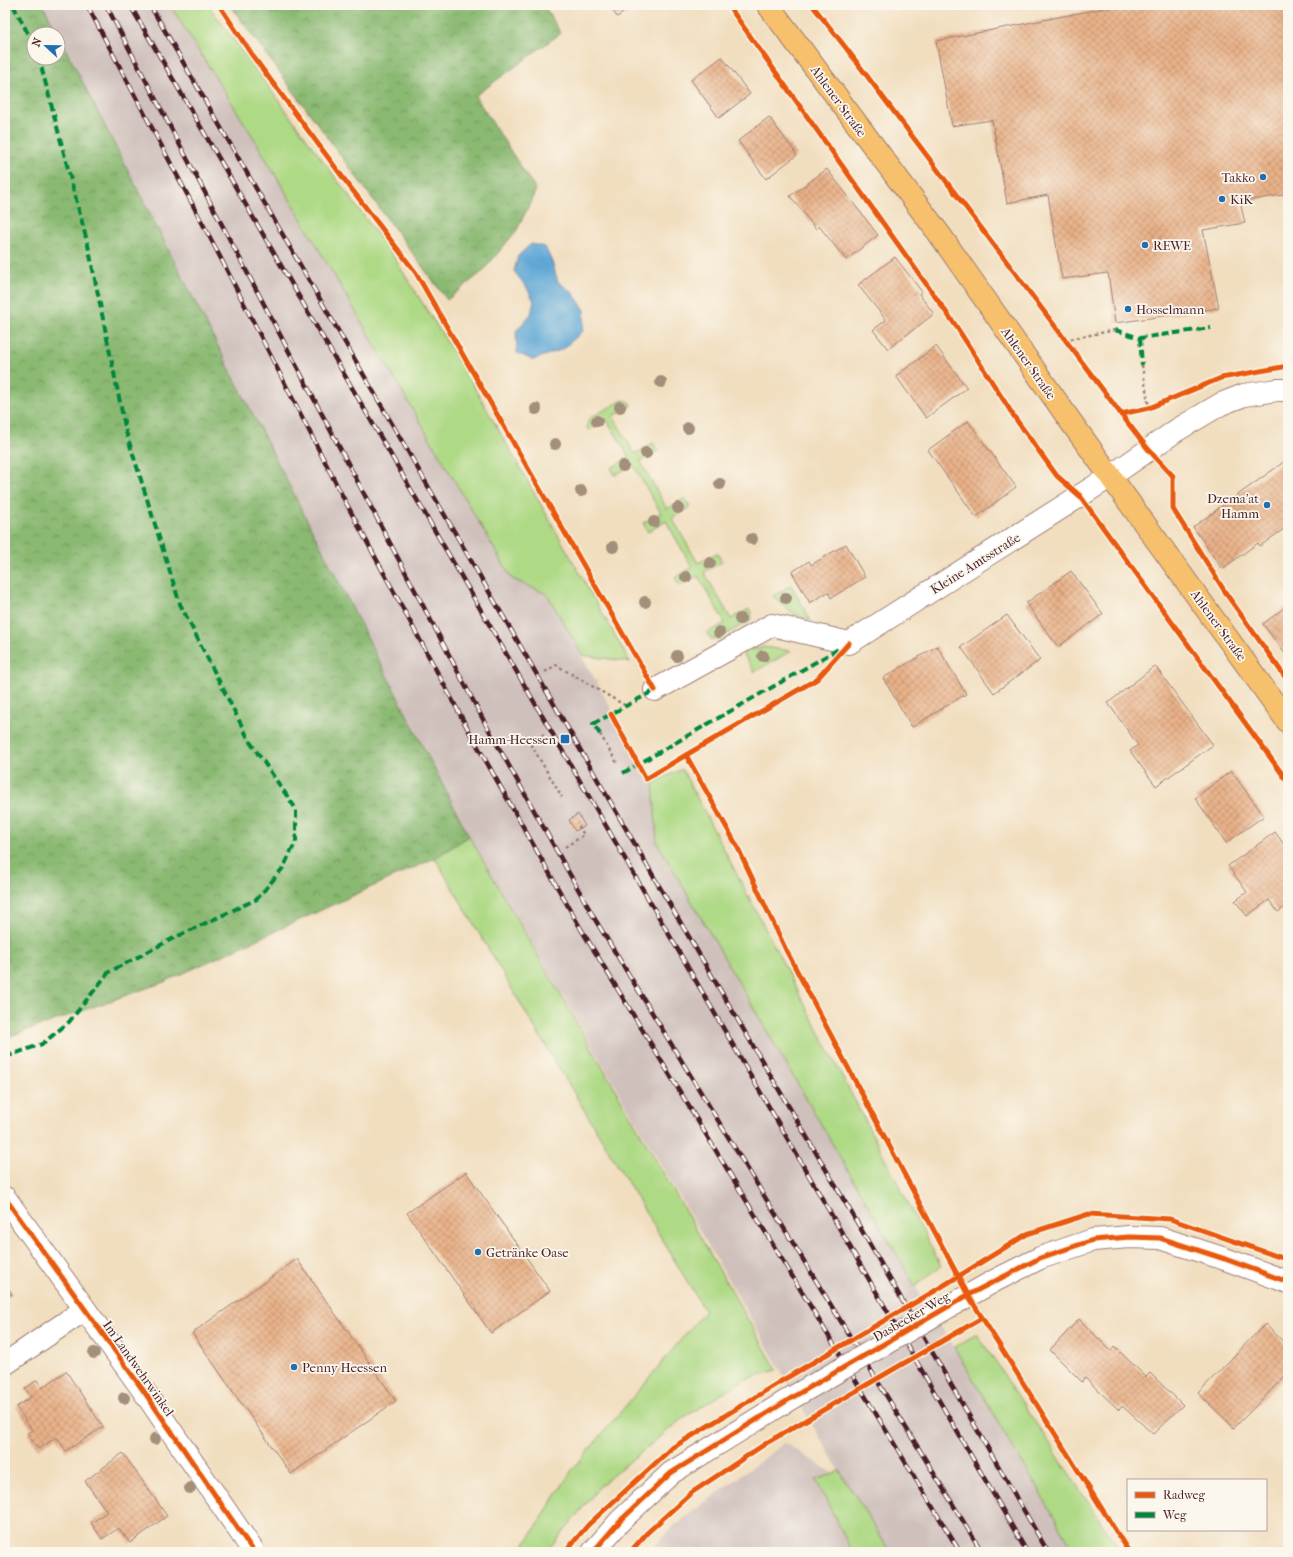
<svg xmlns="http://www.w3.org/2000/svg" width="1293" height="1557" viewBox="0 0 1293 1557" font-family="'IM FELL French Canon',serif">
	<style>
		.industrial { fill: #cfc0bb }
		.grass { fill: #aed985; stroke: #7c7c58 }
		.forest { fill: url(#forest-crowns); stroke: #6a6c4e; fill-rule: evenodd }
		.water { fill: #5ea7d5; stroke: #546380 }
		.building { fill: url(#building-cross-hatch) }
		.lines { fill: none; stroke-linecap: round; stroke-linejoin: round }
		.minor-casing { stroke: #9e7e75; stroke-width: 24 }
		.major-casing { stroke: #9e7e75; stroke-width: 24 }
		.path { stroke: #9e7e75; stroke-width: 2.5; stroke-dasharray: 3 3; stroke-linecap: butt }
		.minor { stroke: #fff; stroke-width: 22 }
		.major { stroke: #f7c06c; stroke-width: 22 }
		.rail-casing { stroke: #4a1f2b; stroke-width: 4.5 }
		.rail { stroke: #fbf7ec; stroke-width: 3; stroke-dasharray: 9; stroke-linecap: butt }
		.minor-bridge-casing { stroke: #9e7e75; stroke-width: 24; stroke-linecap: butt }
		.minor-bridge { stroke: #fff; stroke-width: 22 }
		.quiet { stroke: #00873e; stroke-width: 4; stroke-dasharray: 8 4; stroke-linecap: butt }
		.cycleway-casing { stroke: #fbf7ec; stroke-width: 8 }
		.cycleway { stroke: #e8590c; stroke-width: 5 }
		.tree { fill: #a38f7a }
		.poi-dot { fill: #1f6fb2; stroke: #fbf7ec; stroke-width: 1.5 }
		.labels { text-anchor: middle; stroke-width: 3.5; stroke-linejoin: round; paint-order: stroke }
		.street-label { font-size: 13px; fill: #4a1f2b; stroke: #fbf7ec }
		.poi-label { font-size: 13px; fill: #4a1f2b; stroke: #fbf7ec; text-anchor: start }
	</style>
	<defs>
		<pattern id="forest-crowns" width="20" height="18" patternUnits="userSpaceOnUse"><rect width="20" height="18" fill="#8ab972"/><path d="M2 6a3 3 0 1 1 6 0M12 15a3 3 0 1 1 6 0" fill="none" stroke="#73965e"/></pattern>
		<pattern id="building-cross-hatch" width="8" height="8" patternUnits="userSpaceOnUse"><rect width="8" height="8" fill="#e9b289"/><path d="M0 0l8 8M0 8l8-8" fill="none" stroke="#bf9070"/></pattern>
	</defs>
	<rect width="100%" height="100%" fill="#fbf7ec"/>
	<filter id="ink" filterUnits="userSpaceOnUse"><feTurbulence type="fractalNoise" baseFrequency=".025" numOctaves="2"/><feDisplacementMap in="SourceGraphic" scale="8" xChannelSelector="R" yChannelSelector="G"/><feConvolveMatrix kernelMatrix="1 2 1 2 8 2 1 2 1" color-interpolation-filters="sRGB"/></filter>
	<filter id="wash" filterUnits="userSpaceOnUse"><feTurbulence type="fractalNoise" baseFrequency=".012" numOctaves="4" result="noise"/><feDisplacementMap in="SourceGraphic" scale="16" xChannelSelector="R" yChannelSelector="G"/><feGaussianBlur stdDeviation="0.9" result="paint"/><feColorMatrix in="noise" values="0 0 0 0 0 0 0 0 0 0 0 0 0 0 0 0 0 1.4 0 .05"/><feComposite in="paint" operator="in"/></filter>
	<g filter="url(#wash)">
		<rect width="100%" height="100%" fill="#f1debf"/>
		<g class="industrial">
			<path d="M43 5H170L255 140 512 579 547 594 653 783 657 842 915 1286 954 1347 1075 1552H890L839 1470 469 835Z"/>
			<path d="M785 1443 834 1474 876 1552H649L672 1527Z"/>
		</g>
		<g class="grass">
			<path d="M170 5H208L391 253 464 369 630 662 582 655 547 594 512 579 255 140Z"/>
			<path d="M623 400 630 402 631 406 613 416 635 454 653 443 658 451 640 461 667 509 685 498 690 507 672 518 698 563 717 553 722 562 704 572 731 619 749 609C752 613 753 617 749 621L718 639H711L707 633 725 623 698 576 680 586 675 578 692 567 666 521 648 532 643 523 661 513 633 465 615 475 611 468 629 457 607 420 589 430 587 428 588 421 590 418Z"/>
			<path d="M791 585 811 621C796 615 783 608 773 596Z"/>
			<path d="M763 647 791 651 754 672 743 653 752 649Z"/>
			<path d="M682 769 941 1266 915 1286 657 842 653 783Z"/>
			<path d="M469 836 777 1370 746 1379 683 1418 601 1485 547 1552H520L572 1470 705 1311 529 1018 435 858Z"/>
			<path d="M977 1334 1121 1552H1075L954 1347Z"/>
			<path d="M839 1470 890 1552H852L816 1480 834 1474Z"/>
		</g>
		<g class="forest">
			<path d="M5 5H43L469 836 435 858 164 982 5 1038ZM34 34H58V58H34Z"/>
			<path d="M230 5H543L561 33 475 96 536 190 517 230 482 272 447 300Z"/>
		</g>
		<path class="water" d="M531 244 545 247 552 262 558 282 572 292 585 310 583 331 563 349 533 360 517 353 516 331 531 314 534 301 527 288 514 271 518 256Z"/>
		<g id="blocks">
			<g class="building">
				<path d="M609 5H635L617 17Z"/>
				<path d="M1120 5H1288V194L1240 202 1245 223 1203 230 1219 308 1115 323 1108 273 1062 279 1048 195 1007 203 992 120 952 126 936 41Z"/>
				<path d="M722 57 750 94 719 118 691 80Z"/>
				<path d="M769 117 797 155 766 179 738 141Z"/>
				<path d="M827 169 878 235 846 260 819 226 816 229 790 196Z"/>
				<path d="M895 257 922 292 919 294 934 314 888 349 873 330 886 320 858 285Z"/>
				<path d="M936 346 967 388 926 418 896 376Z"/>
				<path d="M968 421 1016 487 976 517 928 450Z"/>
				<path d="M1288 459V526L1260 546 1258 543 1222 569 1193 527Z"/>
				<path d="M846 544 865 577 831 598 828 592 810 603 792 572 809 561 811 565Z"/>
				<path d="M1071 571 1103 614 1058 647 1026 603Z"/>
				<path d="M1288 605V654L1286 655 1263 624Z"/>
				<path d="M1007 615 1040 660 994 693 961 647Z"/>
				<path d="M937 646 966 694 912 727 883 678Z"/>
				<path d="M1155 666 1213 745 1156 786 1130 751 1138 745 1108 703Z"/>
				<path d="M1231 771 1264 816 1226 843 1195 798Z"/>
				<path d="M578 814 585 826 575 831 569 820Z"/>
				<path d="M1275 832 1288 850V905L1278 912 1269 900 1247 916 1235 901 1247 892 1228 866Z"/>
				<path d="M466 1172 550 1291 491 1333 407 1213Z"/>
				<path d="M297 1259 396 1401 291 1474 192 1333Z"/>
				<path d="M5 1284 12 1294 5 1298Z"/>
				<path d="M1079 1319 1111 1351 1114 1346 1146 1377 1150 1373 1183 1405 1153 1434 1122 1406 1119 1410 1085 1378 1082 1382 1050 1350Z"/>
				<path d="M1265 1324 1288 1346V1373L1234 1428 1198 1393Z"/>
				<path d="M66 1371 103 1427 66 1451 57 1437 38 1449 27 1433 32 1430 16 1407 31 1397 25 1389 37 1380 42 1388Z"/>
				<path d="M123 1453 167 1516 130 1543 119 1528 102 1539 91 1523 107 1512 85 1481Z"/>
			</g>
		</g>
	</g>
	<g filter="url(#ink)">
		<use href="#blocks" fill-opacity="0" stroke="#9e7e75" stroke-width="1"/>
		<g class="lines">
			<defs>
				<g id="minor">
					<path d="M655 690 772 625 849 643 1111 476 1177 430 1221 404 1244 395 1277 390H1288"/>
					<path d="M5 1198 143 1390 254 1552"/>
					<path d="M943 1310 996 1280 1040 1258 1093 1240 1129 1237 1160 1238 1225 1259 1288 1282"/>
					<path d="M5 1364 84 1310"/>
					<path d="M593 1552 620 1521 671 1473 793 1397"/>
				</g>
				<path id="major" d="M768 5 940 235 1071 422 1288 722"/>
			</defs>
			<use href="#minor" class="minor-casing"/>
			<use href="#major" class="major-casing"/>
			<g class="path">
				<path d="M1065 340 1115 330"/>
				<path d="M1142 365 1149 408"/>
				<path d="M545 672 556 665 626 706"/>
				<path d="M544 734 530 743 562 797"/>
				<path d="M600 734 617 763"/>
				<path d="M565 847 584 835 577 823"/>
			</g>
			<use href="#minor" class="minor"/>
			<use href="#major" class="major"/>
			<defs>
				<g id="rail">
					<path d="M87 5 215 247 345 501 469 731 581 929 960 1552"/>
					<path d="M106 5 485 723 596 921 982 1552"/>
					<path d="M130 5 1027 1552"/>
					<path d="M150 5 659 886 858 1224 1048 1552"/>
				</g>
			</defs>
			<use href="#rail" class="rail-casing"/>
			<use href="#rail" class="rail"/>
			<defs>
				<path id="minor-bridge" d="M793 1397 943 1310"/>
			</defs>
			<use href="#minor-bridge" class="minor-bridge-casing"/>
			<use href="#minor-bridge" class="minor-bridge"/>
			<g class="quiet">
				<path d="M13 5 34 45"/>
				<path d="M1115 330 1140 338 1211 328"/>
				<path d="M1140 338 1142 365"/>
				<path d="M600 734 593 724 655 690 653 686"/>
				<path d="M623 773 840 648"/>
				<path d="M5 1057 42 1044 69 1022 109 972 174 938 257 899 283 868 296 841V809L250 742 180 604 126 432 88 245 39 58"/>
				<path d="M1280 1552 1288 1548"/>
			</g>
			<defs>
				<g id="cycleway">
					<path d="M219 5 252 55 347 183 416 273 655 690"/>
					<path d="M728 5 956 326 1015 418 1057 476 1080 496 1288 782"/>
					<path d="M812 5 846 48 1121 414 1148 449 1173 476V509L1227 595 1288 681"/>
					<path d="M1121 414 1149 408 1221 378 1288 366"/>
					<path d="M611 714 646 779 686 755 737 846 786 950 968 1295 1129 1552"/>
					<path d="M686 755 817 679 849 643"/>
					<path d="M5 1198 143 1390 254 1552"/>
					<path d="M565 1552 588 1525 672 1448 783 1380 933 1292 1027 1234 1089 1214 1170 1219 1288 1260"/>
					<path d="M593 1552 620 1521 671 1473 793 1397 968 1295 1040 1258 1093 1240 1129 1237 1160 1238 1225 1259 1288 1282"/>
					<path d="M630 1552 647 1533 691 1493 768 1442 982 1318"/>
				</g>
			</defs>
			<use href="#cycleway" class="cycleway-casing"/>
			<use href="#cycleway" class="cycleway"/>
		</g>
		<g class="tree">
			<circle cx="661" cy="382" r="6"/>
			<circle cx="620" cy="407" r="6"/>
			<circle cx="536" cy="409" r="6"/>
			<circle cx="597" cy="421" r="6"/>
			<circle cx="688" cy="428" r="6"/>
			<circle cx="555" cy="444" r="6"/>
			<circle cx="646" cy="453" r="6"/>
			<circle cx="623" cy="466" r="6"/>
			<circle cx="720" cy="484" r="6"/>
			<circle cx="581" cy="491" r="6"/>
			<circle cx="678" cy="508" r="6"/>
			<circle cx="654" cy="522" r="6"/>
			<circle cx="752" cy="539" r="6"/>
			<circle cx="613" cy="547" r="6"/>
			<circle cx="710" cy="563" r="6"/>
			<circle cx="686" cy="577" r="6"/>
			<circle cx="786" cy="598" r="6"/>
			<circle cx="645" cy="602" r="6"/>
			<circle cx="740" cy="619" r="6"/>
			<circle cx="719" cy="632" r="6"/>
			<circle cx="677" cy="656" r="6"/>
			<circle cx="763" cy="656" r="6"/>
			<circle cx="94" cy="1353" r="6"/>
			<circle cx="124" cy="1398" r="6"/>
			<circle cx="155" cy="1439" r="6"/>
			<circle cx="190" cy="1488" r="6"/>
		</g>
	</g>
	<g class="poi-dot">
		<circle cx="1263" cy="177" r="4"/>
		<circle cx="1222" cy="199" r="4"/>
		<circle cx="1145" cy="245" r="4"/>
		<circle cx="1128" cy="309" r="4"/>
		<circle cx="1267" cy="505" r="4"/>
		<rect x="560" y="734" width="10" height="10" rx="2"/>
		<circle cx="478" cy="1252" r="4"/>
		<circle cx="294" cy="1367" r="4"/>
	</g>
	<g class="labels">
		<g class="street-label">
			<text transform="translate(839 101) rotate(54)" y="5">Ahlener Straße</text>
			<text transform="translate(1029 363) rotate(55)" y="5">Ahlener Straße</text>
			<text transform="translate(975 563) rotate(-32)" y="5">Kleine Amtsstraße</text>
			<text transform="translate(1219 625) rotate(54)" y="5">Ahlener Straße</text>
			<text transform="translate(911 1316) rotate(-30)" y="5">Dasbecker Weg</text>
			<text transform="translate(139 1368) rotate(55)" y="5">Im Landwehrwinkel</text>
		</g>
		<g class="poi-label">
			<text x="1255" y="182" text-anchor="end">Takko</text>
			<text x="1230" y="204">KiK</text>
			<text x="1153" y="250">REWE</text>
			<text x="1136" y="314">Hosselmann</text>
			<text x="1259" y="503" text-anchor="end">Dzema'at<tspan x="1259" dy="15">Hamm</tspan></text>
			<text x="556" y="744" text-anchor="end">Hamm-Heessen</text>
			<text x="486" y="1257">Getränke Oase</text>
			<text x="302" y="1372">Penny Heessen</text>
		</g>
	</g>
	<rect width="1293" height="1557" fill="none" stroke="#fbf7ec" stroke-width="20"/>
	<rect x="1127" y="1479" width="140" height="52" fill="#fbf7ec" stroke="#b4a19f"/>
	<rect x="1135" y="1492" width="20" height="6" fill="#e8590c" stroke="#b4a19f"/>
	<text x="1163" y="1499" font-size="12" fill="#4a1f2b">Radweg</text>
	<rect x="1135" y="1512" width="20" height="6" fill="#00873e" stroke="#b4a19f"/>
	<text x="1163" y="1519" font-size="12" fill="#4a1f2b">Weg</text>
	<g transform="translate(46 46) rotate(292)"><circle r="19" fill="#fbf7ec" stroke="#b4a19f"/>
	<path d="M0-3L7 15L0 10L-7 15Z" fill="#1f6fb2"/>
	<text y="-6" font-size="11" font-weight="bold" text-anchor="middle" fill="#4a1f2b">N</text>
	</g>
</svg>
